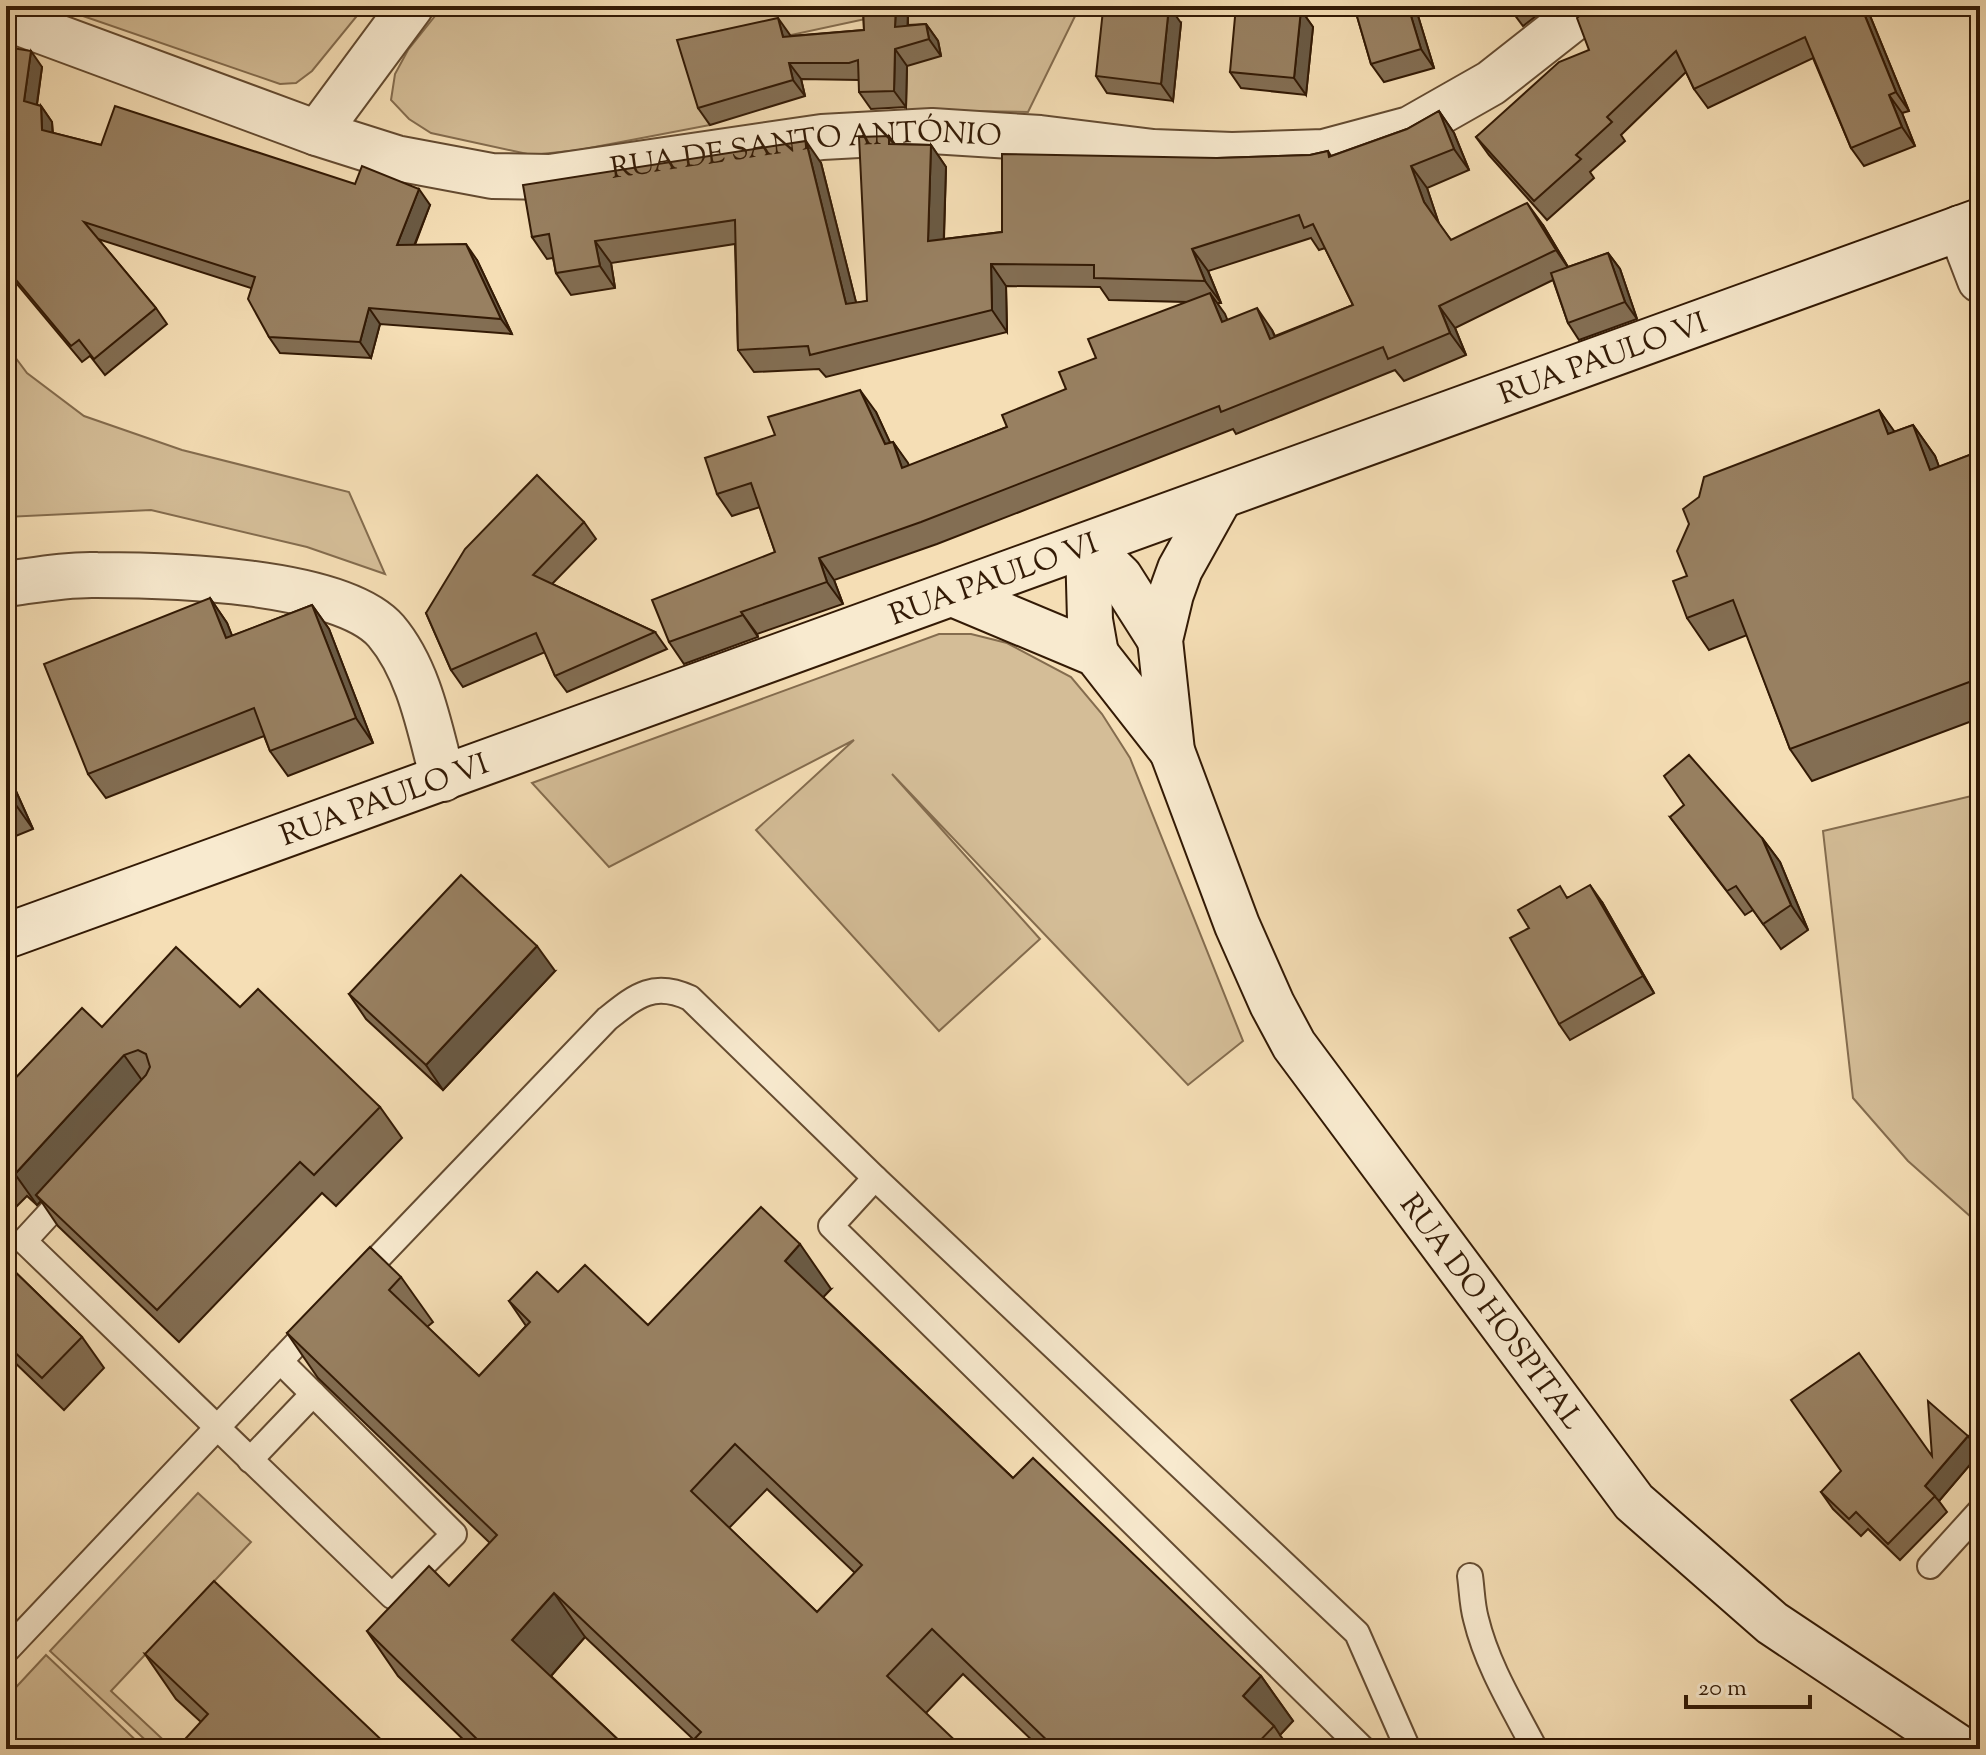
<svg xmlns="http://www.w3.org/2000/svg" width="1986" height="1755" viewBox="0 0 1986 1755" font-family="'Sorts Mill Goudy',serif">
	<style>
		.green { fill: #d4bd97; stroke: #846c4e; stroke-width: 2 }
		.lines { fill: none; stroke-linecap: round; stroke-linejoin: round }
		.lane-casing { stroke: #644b31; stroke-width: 28 }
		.street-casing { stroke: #644b31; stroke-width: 48 }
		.secondary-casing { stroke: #331a05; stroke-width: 48 }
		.lane { stroke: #f8eacf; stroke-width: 24 }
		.street { stroke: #f8eacf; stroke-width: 44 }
		.secondary { stroke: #f8eacf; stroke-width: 44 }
		.wall { fill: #836e53; stroke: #331a05; stroke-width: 2; fill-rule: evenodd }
		.shaded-wall { fill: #6a5a44; stroke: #331a05; stroke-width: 2 }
		.building { fill: #988061; stroke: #331a05; stroke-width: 2; fill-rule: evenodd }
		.labels { text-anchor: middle; stroke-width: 6; stroke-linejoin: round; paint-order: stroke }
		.street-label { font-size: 30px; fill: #331a05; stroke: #f8eacf }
	</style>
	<rect width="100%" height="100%" fill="#f5deb5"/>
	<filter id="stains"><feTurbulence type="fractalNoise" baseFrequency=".0025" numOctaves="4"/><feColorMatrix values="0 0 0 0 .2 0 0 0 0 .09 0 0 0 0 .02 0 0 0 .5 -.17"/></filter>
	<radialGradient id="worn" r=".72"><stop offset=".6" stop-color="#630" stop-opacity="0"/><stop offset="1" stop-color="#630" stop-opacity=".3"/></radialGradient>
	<g class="green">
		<path d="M54 6H365L312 71 296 83 280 84Z"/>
		<path d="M443 6H1080L1028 112 905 110 907 10 689 57 710 125 579 150 532 155 431 133 409 119 391 100 395 74 408 50Z"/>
		<path d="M6 345 27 373 84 416 182 450 349 492 385 574 307 547 151 510 6 517Z"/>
		<path d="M939 634H971L1007 643 1071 677 1102 714 1130 758 1243 1041 1188 1085 892 774 1040 939 939 1031 756 830 854 740 609 867 532 783Z"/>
		<path d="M1980 794V1225L1908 1161 1853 1098 1823 831Z"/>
		<path d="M198 1493 251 1542 111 1691 173 1749H155L50 1651Z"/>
		<path d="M46 1655 145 1749H6V1698Z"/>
	</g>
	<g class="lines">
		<defs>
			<g id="lane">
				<path d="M875 1178 831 1226 1363 1749"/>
				<path d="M71 1190 24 1241 392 1596 454 1534 280 1361"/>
				<path d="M357 1280 607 1019C636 996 653 981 690 998L875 1178 1357 1633 1408 1749"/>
				<path d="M250 1460 313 1394"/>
				<path d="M1930 1566 1980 1511"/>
				<path d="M1470 1576C1472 1590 1472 1605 1476 1619 1487 1665 1513 1707 1535 1749"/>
				<path d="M6 1651 318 1321"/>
			</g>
			<g id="street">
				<path id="s1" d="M6 18 317 133 396 158 492 176 550 177 822 137 932 131 1040 138 1153 152 1232 155 1324 152 1410 129 1491 83 1589 6"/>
				<path d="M317 133 411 6"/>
				<path d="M1960 228 1980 280"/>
				<path d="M6 584C36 580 67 574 97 575 166 575 341 579 386 631 420 671 430 731 443 779"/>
			</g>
			<g id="secondary">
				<path id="s2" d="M1219 499 1180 569 1171 594 1160 640 1172 751 1237 925 1272 1004 1294 1045 1634 1502 1772 1623 1961 1749"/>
				<path d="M1088 546 1120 577 1160 640"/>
				<path d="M1088 546 1090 620 1096 654"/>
				<path d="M955 595 1096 654 1172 751"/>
				<path id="s3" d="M6 936 1980 221"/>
			</g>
		</defs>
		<use href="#lane" class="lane-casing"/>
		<use href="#street" class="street-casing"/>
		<use href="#secondary" class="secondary-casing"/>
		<use href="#lane" class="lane"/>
		<use href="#street" class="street"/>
		<use href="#secondary" class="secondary"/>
	</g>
	<g class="wall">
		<path d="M863 6H905L908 10V25L926 24 938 41 941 56 907 66 906 107 871 109 859 92V80L801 79 805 96 710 125 698 108 790 36 864 30Z"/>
		<path d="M1354 6H1415L1434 68 1384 82 1371 64Z"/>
		<path d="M1508 6H1549L1523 26Z"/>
		<path d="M1667 6H1866L1909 111 1902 113 1915 146 1864 166 1851 148 1813 58 1708 108 1694 89 1686 72 1621 135 1625 141 1590 172 1594 178 1547 220 1489 155 1476 137 1589 50Z"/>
		<path d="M1301 10 1313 27 1306 95 1241 88 1230 72Z"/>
		<path d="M1181 23 1173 101 1107 93 1096 76Z"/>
		<path d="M6 47 42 67 37 105 41 106 52 122 53 133 101 145 355 184 430 205 415 245 477 260 512 334 380 324 371 358 280 353 269 337 251 288 98 239 156 308 167 324 105 375 90 356 82 362 6 271Z"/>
		<path d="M1439 111 1454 133 1469 170 1427 188 1439 224 1451 240 1543 225 1568 267 1608 253 1620 269 1637 319 1579 340 1568 323 1553 280 1455 328 1466 355 1404 381 1395 370 1236 434 1233 429 937 544 834 580 843 604 757 634 758 637 684 664 669 642 775 552 760 507 732 516 717 494 876 412 890 443 893 442 909 466 1007 427 1066 389 1096 358 1185 302 1109 300 1100 287 1006 286 1007 332 826 377 819 369 754 372 738 350 735 244 611 263 615 288 571 295 556 273 553 258 547 259 532 237 821 163 856 303 867 301 889 136 895 144 931 145 946 167 944 239 1002 232 1217 158 1310 155 1328 151 1331 156 1407 129ZM1311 238 1319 250 1325 248 1353 305 1275 336 1272 330 1227 320 1217 303H1221L1208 271Z"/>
		<path d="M1879 410 1894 432 1913 425 1935 456 1939 467 1980 451V718L1812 781 1790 749 1747 635 1709 650 1687 618V576Z"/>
		<path d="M584 522 596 539 552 584 655 632 667 649 567 692 555 676 545 652 463 687 451 670 426 613Z"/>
		<path d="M210 598 227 623 232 636 312 605 329 629 373 743 288 776 270 751 264 736 106 798 88 774Z"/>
		<path d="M6 769 33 829 6 840Z"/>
		<path d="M1670 817 1762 838 1780 862 1808 930 1781 949 1753 910 1745 915 1688 841Z"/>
		<path d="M1568 897 1602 902 1654 993 1570 1040 1559 1024 1529 928Z"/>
		<path d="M555 971 443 1090 366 1019 349 994Z"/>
		<path d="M240 1007 380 1107 402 1138 336 1206 322 1193 179 1342 58 1226 41 1201 37 1205 27 1196 6 1217V1088L102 1027Z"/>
		<path d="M6 1263 82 1337 104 1368 64 1410 6 1354Z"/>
		<path d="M401 1277 433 1322 427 1327 479 1376 526 1326 509 1301 558 1292 648 1325 831 1289 823 1297 1013 1478 1261 1676 1293 1721 1280 1735 1290 1749H1041L963 1674 926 1713 694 1740 585 1637 551 1676 628 1749H473L398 1676 367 1631 449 1586 490 1543 318 1378 287 1333ZM767 1489 855 1573 817 1612 729 1528Z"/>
		<path d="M1968 1436 1980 1453 1939 1501 1947 1512 1900 1560 1868 1529 1861 1536 1833 1509 1821 1492 1932 1456Z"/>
		<path d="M145 1654 391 1749 201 1722 176 1699Z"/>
	</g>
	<g class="shaded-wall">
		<path d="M896 6H905L908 10 907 43 895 27Z"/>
		<path d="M1169 6 1181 23 1173 101 1161 84Z"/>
		<path d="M1408 6H1415L1434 68 1421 49Z"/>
		<path d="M1861 6H1866L1909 111 1896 92Z"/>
		<path d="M1301 10 1313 27 1306 95 1294 78Z"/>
		<path d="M778 18 790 35 794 54 783 37Z"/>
		<path d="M926 24 938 41 941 56 929 39Z"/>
		<path d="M895 49 907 66 906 107 894 91Z"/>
		<path d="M31 51 42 67 35 117 24 101Z"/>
		<path d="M789 63 801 79 805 96 793 80Z"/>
		<path d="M1889 95 1902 113 1915 146 1902 127Z"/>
		<path d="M41 106 52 122 53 146 42 130Z"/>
		<path d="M1439 111 1454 133 1469 170 1454 149Z"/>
		<path d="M806 141 821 163 862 326 846 304Z"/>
		<path d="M931 145 946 167 943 263 928 241Z"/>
		<path d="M1411 166 1427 188 1439 224 1424 202Z"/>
		<path d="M419 189 430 205 408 261 397 245Z"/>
		<path d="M1527 203 1543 225 1571 272 1556 250Z"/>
		<path d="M595 241 611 263 615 288 600 266Z"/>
		<path d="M466 244 477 260 512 334 501 319Z"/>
		<path d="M1192 249 1208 271 1221 303 1205 281Z"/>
		<path d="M1608 253 1620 269 1637 319 1625 302Z"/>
		<path d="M991 264 1006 286 1007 332 992 310Z"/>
		<path d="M1210 293 1225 314 1237 344 1222 322Z"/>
		<path d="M1439 306 1455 328 1466 355 1450 333Z"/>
		<path d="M369 308 380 324 371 358 360 342Z"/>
		<path d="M1257 308 1272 330 1285 361 1270 339Z"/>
		<path d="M860 390 876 412 901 466 885 444Z"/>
		<path d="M1879 410 1902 442 1888 434Z"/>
		<path d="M1913 425 1935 456 1952 502 1930 470Z"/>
		<path d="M893 442 908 463 918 490 902 468Z"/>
		<path d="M819 558 834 580 843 604 827 582Z"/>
		<path d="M210 598 227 623 243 663 226 638Z"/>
		<path d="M312 605 329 629 373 743 356 718Z"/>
		<path d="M741 612 757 634 758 637 743 615Z"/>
		<path d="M6 769 33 829 6 791Z"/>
		<path d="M1762 838 1780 862 1808 930 1791 905Z"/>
		<path d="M1590 885 1602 902 1654 993 1643 976Z"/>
		<path d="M537 946 555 971 443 1090 426 1065Z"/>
		<path d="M124 1055 146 1086 36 1195 41 1201 37 1205 15 1174Z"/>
		<path d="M800 1244 831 1289 816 1305 785 1261Z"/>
		<path d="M1968 1436 1980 1453 1939 1501 1925 1486Z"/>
		<path d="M554 1593 585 1637 543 1685 512 1640Z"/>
		<path d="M1261 1676 1293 1721 1280 1735 1274 1726 1243 1696Z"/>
	</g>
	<g class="building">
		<path d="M863 6H896L895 27 926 24 929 39 895 49 894 91 859 92 858 60 849 63H789L793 80 698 108 677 40 778 18 783 37 864 30Z"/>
		<path d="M1128 6H1169L1161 84 1096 76 1103 10 1127 13Z"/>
		<path d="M1236 6H1260L1301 10 1294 78 1230 72Z"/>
		<path d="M1354 6H1408L1421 49 1371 64Z"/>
		<path d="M1590 6H1657L1658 10 1667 6H1861L1896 92 1889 95 1902 127 1851 148 1805 37 1694 89 1676 51 1607 117 1612 122 1576 155 1581 159 1534 201 1476 137 1559 62 1589 50 1577 18Z"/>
		<path d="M6 47 31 51 24 101 41 106 42 130 101 145 115 106 355 184 362 166 419 189 397 245 466 244 501 319 369 308 360 342 269 337 248 299 255 277 84 222 156 308 94 359 79 340 71 346 6 268Z"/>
		<path d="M1439 111 1454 149 1411 166 1424 202 1451 240 1527 203 1556 250 1439 306 1450 333 1388 359 1383 347 1221 412 1219 406 921 522 819 558 827 582 741 612 743 615 669 642 652 600 775 552 751 483 717 494 705 458 775 435 768 417 860 390 885 444 893 442 902 468 1007 427 1002 415 1066 389 1059 372 1096 358 1088 339 1210 293 1222 322 1257 308 1270 339 1353 305 1313 224 1304 228 1299 215 1192 249 1205 281 1094 278V265L991 264 992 310 810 355 808 346 738 350 735 220 595 241 600 266 556 273 549 234 532 237 523 185 806 141 846 304 867 301 859 137 889 136V144L931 145 928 241 1002 232V154L1217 158 1310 155 1328 151 1329 157 1407 129Z"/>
		<path d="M1608 253 1625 302 1568 323 1551 273Z"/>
		<path d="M1879 410 1888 434 1913 425 1930 470 1980 451V678L1790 749 1733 600 1687 618 1673 581 1687 576 1677 551 1689 524 1683 509 1699 497 1704 477Z"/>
		<path d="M537 475 584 522 533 575 655 632 555 676 536 633 451 670 426 613 465 549Z"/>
		<path d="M210 598 226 638 312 605 356 718 270 751 254 708 88 774 44 664Z"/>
		<path d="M1689 755 1762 838 1791 905 1763 924 1736 886 1727 891 1670 817 1684 805 1664 776Z"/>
		<path d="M461 875 537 946 426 1065 349 994Z"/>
		<path d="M1590 885 1643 976 1559 1024 1510 938 1529 928 1518 910 1560 886 1567 898Z"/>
		<path d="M176 947 240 1007 258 989 380 1107 314 1175 300 1162 157 1310 36 1195 146 1075 150 1067 146 1054 138 1050 124 1055 15 1174 6 1166V1088L82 1008 102 1027Z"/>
		<path d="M761 1207 800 1244 785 1261 1013 1478 1033 1458 1261 1676 1243 1696 1274 1726 1252 1749H1056L932 1629 887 1676 964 1749H685L701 1732 554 1593 512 1640 628 1749H487L367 1631 429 1566 449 1586 497 1535 287 1333 370 1247 401 1277 389 1290 479 1376 530 1322 509 1301 537 1272 558 1292 585 1265 648 1325ZM735 1444 862 1565 817 1612 691 1491Z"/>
		<path d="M6 1263 82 1337 42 1378 6 1344Z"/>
		<path d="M1978 1295H1980V1343Z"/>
		<path d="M1859 1353 1932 1456 1928 1401 1968 1436 1925 1486 1935 1496 1888 1544 1856 1512 1849 1519 1821 1492 1841 1471 1791 1400Z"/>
		<path d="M214 1581 391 1749H176L208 1714 145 1654Z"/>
	</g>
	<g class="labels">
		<g class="street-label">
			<text dy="10" stroke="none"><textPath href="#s1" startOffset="828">RUA DE SANTO ANTÓNIO</textPath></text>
			<text dy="10" stroke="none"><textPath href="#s3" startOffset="1698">RUA PAULO VI</textPath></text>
			<text dy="10" stroke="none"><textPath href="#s3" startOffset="1050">RUA PAULO VI</textPath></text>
			<text dy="10" stroke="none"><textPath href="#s3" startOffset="402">RUA PAULO VI</textPath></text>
			<text dy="10" stroke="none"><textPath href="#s2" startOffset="916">RUA DO HOSPITAL</textPath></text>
		</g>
	</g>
	<rect width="1986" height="1755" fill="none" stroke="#f5deb5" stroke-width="32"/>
	<rect x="8" y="8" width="1970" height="1739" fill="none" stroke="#331a05" stroke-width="4"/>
	<rect x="16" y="16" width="1954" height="1723" fill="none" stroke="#331a05" stroke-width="2"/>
	<path d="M1686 1695v12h124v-12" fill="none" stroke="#331a05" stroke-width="4"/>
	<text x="1698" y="1695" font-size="24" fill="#331a05" stroke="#f8eacf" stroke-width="6" paint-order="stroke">20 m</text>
	<rect width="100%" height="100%" filter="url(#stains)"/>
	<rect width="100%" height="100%" fill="url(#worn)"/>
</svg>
